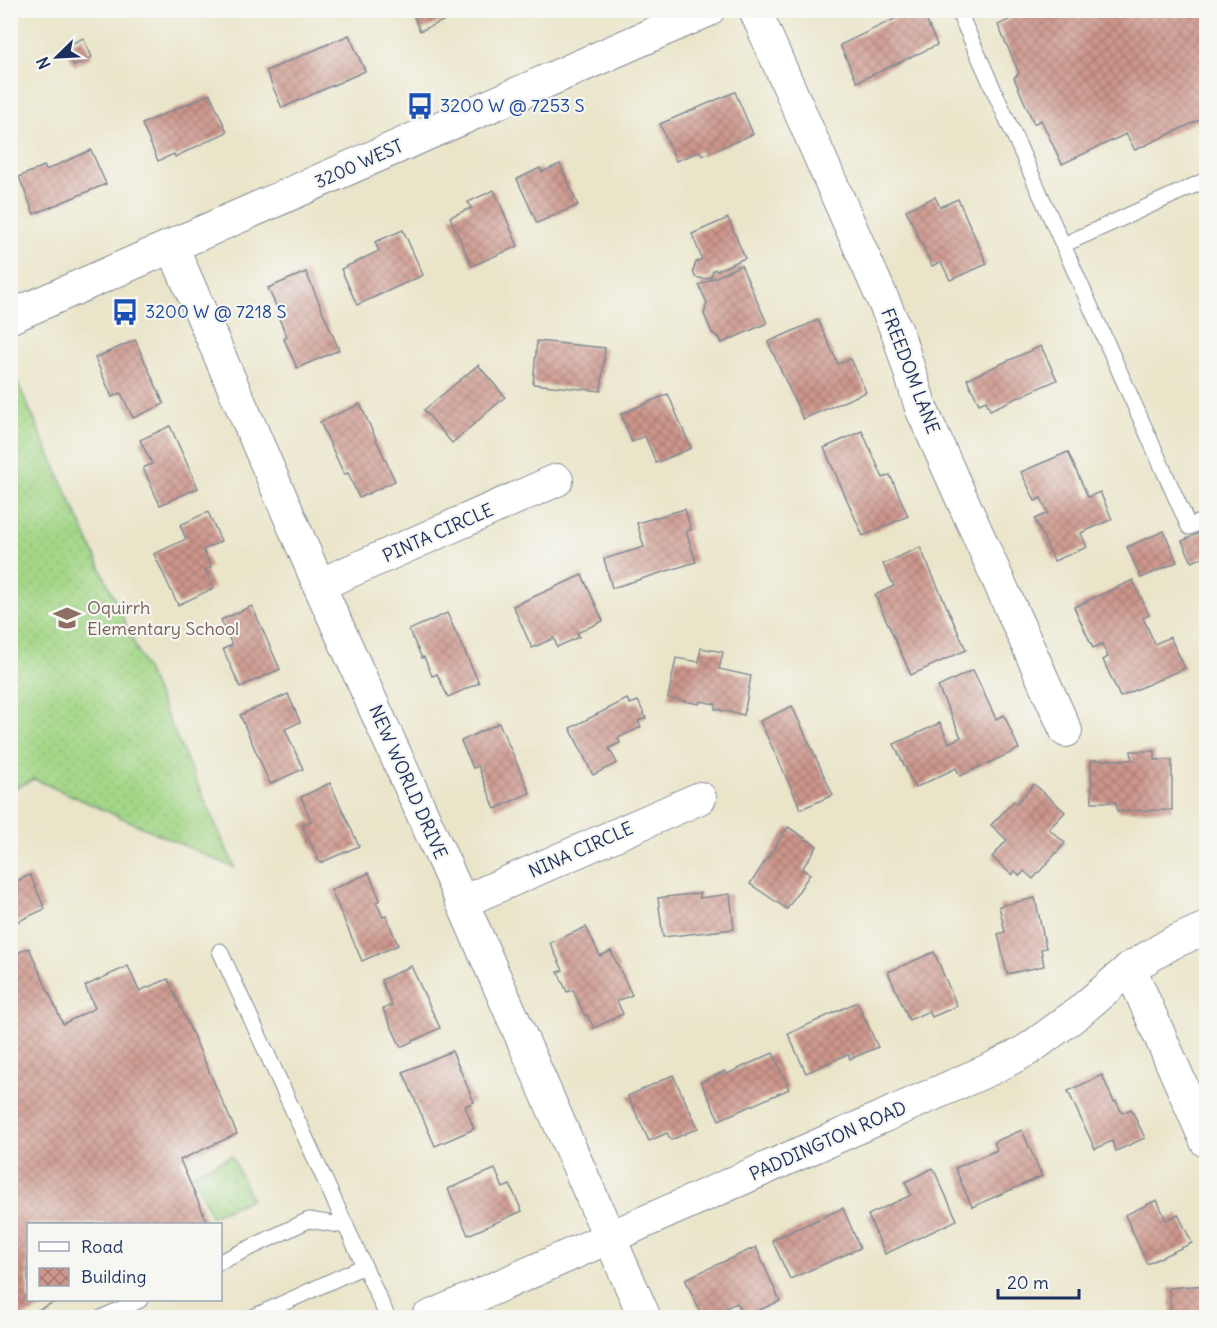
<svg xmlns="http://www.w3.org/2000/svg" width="1217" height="1328" viewBox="0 0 1217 1328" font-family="Delius,sans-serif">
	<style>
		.grass { fill: url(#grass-dots); stroke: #5f8272; stroke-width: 1.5 }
		.building { fill: url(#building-cross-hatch) }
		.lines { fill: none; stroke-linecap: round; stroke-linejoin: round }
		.service-casing { stroke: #828a94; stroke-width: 17 }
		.minor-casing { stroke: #828a94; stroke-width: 34 }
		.tertiary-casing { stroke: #828a94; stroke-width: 35 }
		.service { stroke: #fff; stroke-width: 15 }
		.minor { stroke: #fff; stroke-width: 32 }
		.tertiary { stroke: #fff; stroke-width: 33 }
		.labels { text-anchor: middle; stroke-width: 4.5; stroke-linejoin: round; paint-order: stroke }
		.transit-label { font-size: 18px; fill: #164399; stroke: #f6f6f2; text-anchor: start }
		.street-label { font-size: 18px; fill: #1b2f5e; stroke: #f6f6f2 }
		.education-label { font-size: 18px; fill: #785e54; stroke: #f6f6f2; text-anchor: start }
	</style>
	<defs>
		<pattern id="grass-dots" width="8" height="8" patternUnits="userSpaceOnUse" patternTransform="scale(1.5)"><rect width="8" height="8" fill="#a3d686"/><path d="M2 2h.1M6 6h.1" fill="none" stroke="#8cb876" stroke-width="1.8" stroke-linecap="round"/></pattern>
		<pattern id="building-cross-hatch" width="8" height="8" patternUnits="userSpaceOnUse" patternTransform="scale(1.5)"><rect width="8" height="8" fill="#cd968b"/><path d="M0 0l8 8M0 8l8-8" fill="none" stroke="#a67b75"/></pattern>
	</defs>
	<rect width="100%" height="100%" fill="#f6f6f2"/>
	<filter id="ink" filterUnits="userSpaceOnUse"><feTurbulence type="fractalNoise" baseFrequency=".0167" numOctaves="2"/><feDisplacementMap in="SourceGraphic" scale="12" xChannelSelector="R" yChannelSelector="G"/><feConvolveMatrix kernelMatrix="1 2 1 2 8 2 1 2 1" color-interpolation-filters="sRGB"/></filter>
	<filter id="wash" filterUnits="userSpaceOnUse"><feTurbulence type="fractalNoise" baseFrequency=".008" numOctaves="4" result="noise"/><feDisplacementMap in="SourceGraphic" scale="24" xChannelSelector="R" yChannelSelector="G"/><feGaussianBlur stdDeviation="1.35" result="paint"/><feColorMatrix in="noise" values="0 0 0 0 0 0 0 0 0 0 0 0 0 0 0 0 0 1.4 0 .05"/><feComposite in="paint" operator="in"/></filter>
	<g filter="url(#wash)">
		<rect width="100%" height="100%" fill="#eae5c9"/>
		<g class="grass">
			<path d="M11 368 235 868 34 779 11 790Z"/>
			<path d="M232 1156 251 1199 211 1216 193 1173Z"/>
		</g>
		<g id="blocks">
			<g class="building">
				<path d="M411 10H475L453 20 452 17 420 31Z"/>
				<path d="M913 10H922L937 45 857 82 840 45Z"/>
				<path d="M1029 10H1206V117L1135 150 1126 134 1062 164 1041 120 1034 124 1014 78 1019 73 998 25Z"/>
				<path d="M349 35 365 71 282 108 266 71Z"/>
				<path d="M83 38 92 57 74 66 65 47Z"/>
				<path d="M735 92 753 134 702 156 700 151 676 161 660 124Z"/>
				<path d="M210 94 227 132 175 157 174 154 158 161 142 124Z"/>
				<path d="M91 150 106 184 34 214 19 177 44 166 46 170Z"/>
				<path d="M560 164 578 205 537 223 517 179 540 168 542 172Z"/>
				<path d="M494 190 518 246 472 266 450 217 471 208 468 202Z"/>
				<path d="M935 197 940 207 958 199 987 264 950 280 941 262 932 266 906 210Z"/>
				<path d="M728 218 745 258 716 271 715 269 713 270 711 277 704 279 695 277 693 271 696 262 702 259 692 234Z"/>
				<path d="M403 230 423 275 357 305 341 269 379 251 375 242Z"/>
				<path d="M741 265 767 323 722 343 719 337 712 333 704 314 707 303 699 285Z"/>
				<path d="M306 272 339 350 297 368 284 339 287 337 278 316 280 315 268 288Z"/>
				<path d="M818 320 838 364 851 359 866 392 803 419 768 342Z"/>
				<path d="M135 340 164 404 133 418 121 393 112 397 95 358Z"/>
				<path d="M537 341 605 348 601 391 533 384Z"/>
				<path d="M1041 346 1057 380 990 410 986 401 979 404 967 379Z"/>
				<path d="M478 365 505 397 452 443 424 410Z"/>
				<path d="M668 394 691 448 656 463 645 436 632 442 621 414Z"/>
				<path d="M360 404 395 481 359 498 348 473 344 474 320 422Z"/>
				<path d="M170 426 198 488 160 505 143 468 152 464 140 440Z"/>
				<path d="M862 431 883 478 890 475 908 516 863 536 824 448Z"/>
				<path d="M1068 452 1088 497 1100 492 1112 519 1081 533 1087 547 1054 561 1035 519 1048 513 1041 498 1035 501 1021 472Z"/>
				<path d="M685 509 691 530 686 531 696 562 612 588 604 559 644 547 637 523Z"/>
				<path d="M208 512 221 541 203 550 211 567 205 570 214 588 178 605 154 554 186 539 180 525Z"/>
				<path d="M1206 530V556L1192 562 1182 541Z"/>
				<path d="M1164 531 1177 562 1141 578 1127 547Z"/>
				<path d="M920 547 966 650 911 675 875 595 894 586 883 564Z"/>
				<path d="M582 575 603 621 577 633 579 637 557 647 554 638 532 648 513 606Z"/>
				<path d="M1133 580 1149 615 1143 618 1155 644 1170 637 1185 668 1120 697 1103 660 1108 657 1102 644 1093 648 1074 607Z"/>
				<path d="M252 606 280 669 240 687 223 649 232 645 221 620Z"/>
				<path d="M447 613 479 683 448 697 437 674 432 676 424 657 422 658 409 630Z"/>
				<path d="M701 648 723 652 719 669 751 676 744 715 715 709 716 704 700 701 699 704 668 698 676 658 699 662Z"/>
				<path d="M973 670 996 719 1004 715 1019 749 960 776 956 768 915 788 894 744 940 723 949 743 961 737 938 687Z"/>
				<path d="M288 694 300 722 285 729 303 769 270 784 240 715Z"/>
				<path d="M627 699 630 704 638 701 646 718 638 721 641 727 618 738 620 743 609 748 617 763 593 775 570 728Z"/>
				<path d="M792 706 833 795 801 809 760 721Z"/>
				<path d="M499 723 530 793 495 809 478 766 473 768 461 741Z"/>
				<path d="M1131 751H1155V760H1172V810L1117 811 1116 802H1092L1091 760H1132Z"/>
				<path d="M330 783 359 846 320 863 302 825 311 821 301 797Z"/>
				<path d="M1034 784 1065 812 1049 829 1065 843 1033 879 1024 871 1020 876 1015 871 1012 875 992 857 1007 840 991 825 1014 801 1017 803Z"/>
				<path d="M788 827 817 846 802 869 810 874 787 909 750 884Z"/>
				<path d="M369 873 380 900 376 902 383 917 386 916 398 945 362 961 331 890Z"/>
				<path d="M30 875 45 909 10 925V884Z"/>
				<path d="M700 893V898L730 894 734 929 663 937 658 898Z"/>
				<path d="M1035 898 1046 948 1041 949 1044 966 1007 974 998 934 1005 932 999 906Z"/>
				<path d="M586 927 600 956 611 951 632 995 617 1001 623 1014 594 1028 587 1015 585 1016 573 990 567 992 558 972 563 970 550 943Z"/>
				<path d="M29 948 63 1024 95 1008 85 986 128 966 139 991 168 979 237 1134 180 1160 208 1224H28V1300H59L21 1318H10V956Z"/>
				<path d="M934 952 957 1006 932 1017 929 1011 909 1020 888 972Z"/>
				<path d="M411 966 440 1028 401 1047 383 1009 392 1005 381 980Z"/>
				<path d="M857 1002 878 1047 850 1059 848 1054 806 1073 788 1034Z"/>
				<path d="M452 1051 474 1102 465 1106 474 1129 435 1146 403 1072Z"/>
				<path d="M773 1053 789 1089 719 1120 701 1082 725 1071 727 1074Z"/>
				<path d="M673 1075 698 1128 671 1140 667 1133 649 1141 628 1096Z"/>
				<path d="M1102 1075 1114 1102 1116 1101 1122 1113 1131 1109 1145 1138 1116 1151 1112 1141 1095 1149 1068 1091Z"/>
				<path d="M1022 1130 1042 1176 972 1207 955 1168 997 1150 994 1142Z"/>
				<path d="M933 1168 957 1220 885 1254 868 1215 911 1195 905 1182Z"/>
				<path d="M495 1169 503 1188 510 1185 522 1211 468 1235 448 1189Z"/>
				<path d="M1157 1200 1166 1220 1178 1214 1192 1243 1147 1264 1125 1215Z"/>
				<path d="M843 1208 860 1248 790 1279 772 1240Z"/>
				<path d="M756 1247 780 1301 743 1317 737 1303 703 1318 685 1279Z"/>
				<path d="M1206 1285V1318H1172L1169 1288Z"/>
			</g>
		</g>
	</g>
	<g filter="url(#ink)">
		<use href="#blocks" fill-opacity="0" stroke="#828a94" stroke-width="1.5"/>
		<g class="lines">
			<defs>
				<g id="service">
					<path d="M958 10 1189 527 1206 519"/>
					<path d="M1063 245 1206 180"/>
					<path d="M220 951 388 1318"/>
					<path d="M220 1262 309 1220 346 1226"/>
					<path d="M101 1318 140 1300"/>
					<path d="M251 1318 364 1266"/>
				</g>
				<g id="minor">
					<path d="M755 10 898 334 921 408 1066 731"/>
					<path d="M172 246 319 585 462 902 645 1318"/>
					<path d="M319 585 557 480"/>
					<path d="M462 902 700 798"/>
					<path d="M1130 968 1206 1141"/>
					<path d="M427 1318 993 1068 1029 1049 1078 1013 1130 968 1172 943 1206 928"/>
				</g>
				<path id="tertiary" d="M10 317 708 10"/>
			</defs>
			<use href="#service" class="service-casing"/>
			<use href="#minor" class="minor-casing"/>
			<use href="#tertiary" class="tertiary-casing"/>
			<use href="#service" class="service"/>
			<use href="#minor" class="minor"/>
			<use href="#tertiary" class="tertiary"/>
		</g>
	</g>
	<defs>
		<symbol id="bus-bare" viewBox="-9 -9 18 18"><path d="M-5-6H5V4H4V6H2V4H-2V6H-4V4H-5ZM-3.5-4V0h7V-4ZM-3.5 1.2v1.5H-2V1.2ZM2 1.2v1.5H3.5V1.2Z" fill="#1a4fb4" stroke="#f6f6f2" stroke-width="2.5" paint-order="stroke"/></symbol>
		<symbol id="school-bare" viewBox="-9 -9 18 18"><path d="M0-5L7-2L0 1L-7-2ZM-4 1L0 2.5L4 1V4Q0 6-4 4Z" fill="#8d6e63" stroke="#f6f6f2" stroke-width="2.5" paint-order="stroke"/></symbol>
	</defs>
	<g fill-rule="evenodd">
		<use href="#bus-bare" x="401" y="87" width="38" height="38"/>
		<use href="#bus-bare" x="106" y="293" width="38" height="38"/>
		<use href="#school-bare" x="48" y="599" width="38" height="38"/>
	</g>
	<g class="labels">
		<g class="transit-label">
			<text x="440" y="112">3200 W @ 7253 S</text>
			<text x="145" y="318">3200 W @ 7218 S</text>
		</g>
		<g class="street-label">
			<text transform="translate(359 164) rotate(-24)" y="6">3200 WEST</text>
			<text transform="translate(910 371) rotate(69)" y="6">FREEDOM LANE</text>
			<text transform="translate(438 533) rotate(-24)" y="6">PINTA CIRCLE</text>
			<text transform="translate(408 782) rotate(66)" y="6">NEW WORLD DRIVE</text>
			<text transform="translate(581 850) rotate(-24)" y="6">NINA CIRCLE</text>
			<text transform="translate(828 1141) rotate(-24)" y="6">PADDINGTON ROAD</text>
		</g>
		<g class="education-label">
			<text x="87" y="614">Oquirrh<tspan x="87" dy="21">Elementary School</tspan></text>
		</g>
	</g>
	<rect width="1217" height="1328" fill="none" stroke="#f6f6f2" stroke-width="36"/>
	<rect x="27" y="1223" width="195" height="78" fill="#f6f6f2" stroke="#9ea6b7" stroke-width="1.5"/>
	<rect x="39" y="1242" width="30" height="9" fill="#ffffff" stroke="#9ea6b7" stroke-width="1.5"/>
	<text x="81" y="1253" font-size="18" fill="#1b2f5e">Road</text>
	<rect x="39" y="1268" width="30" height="18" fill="url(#building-cross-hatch)" stroke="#9ea6b7" stroke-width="1.5"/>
	<text x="81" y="1283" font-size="18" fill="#1b2f5e">Building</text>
	<g transform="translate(57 57) rotate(246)" stroke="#f6f6f2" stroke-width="4.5" paint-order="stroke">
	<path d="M0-4.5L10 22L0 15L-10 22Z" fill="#1b2f5e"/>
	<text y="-9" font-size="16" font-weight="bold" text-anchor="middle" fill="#1b2f5e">N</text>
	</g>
	<path d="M998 1289v9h81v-9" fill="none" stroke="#1b2f5e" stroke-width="3"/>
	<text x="1007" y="1289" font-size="18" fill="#1b2f5e" stroke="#f6f6f2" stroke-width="4.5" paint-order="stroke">20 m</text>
</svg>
